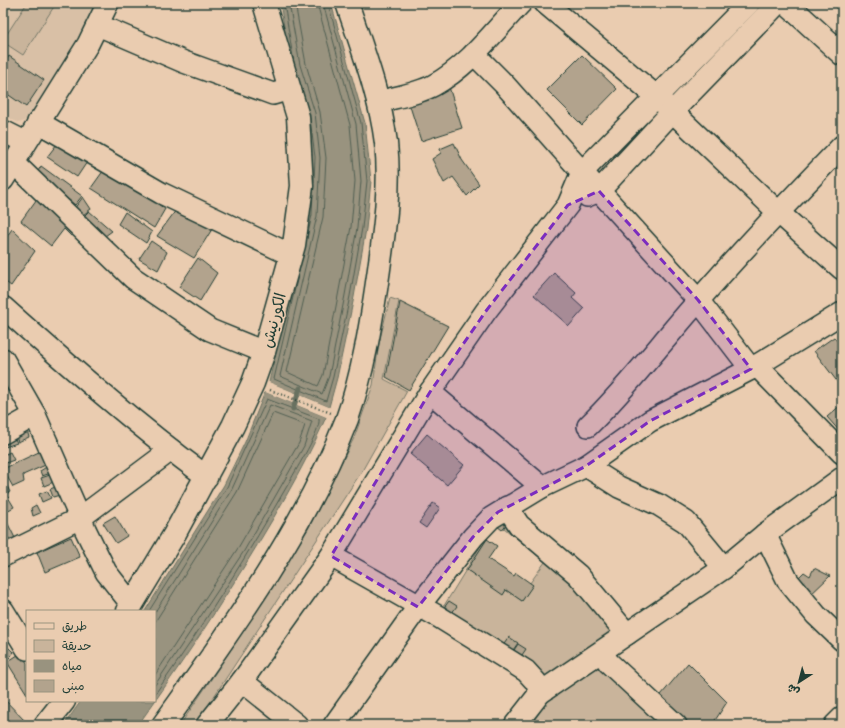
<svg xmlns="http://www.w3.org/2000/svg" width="845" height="728" viewBox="0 0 845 728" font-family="Caveat,'Playpen Sans Arabic',sans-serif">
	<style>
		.built { fill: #d9c0a6 }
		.green { fill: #c9b49b; stroke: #747868 }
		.water { fill: #99937f; stroke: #687161 }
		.pier { fill: #eaccb0 }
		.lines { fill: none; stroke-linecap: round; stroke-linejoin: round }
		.shore { stroke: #505f52; stroke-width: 1 }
		.stream { stroke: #687161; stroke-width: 5 }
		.building { fill: #b2a38d; stroke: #1f3d34 }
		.minor-casing { stroke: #1f3d34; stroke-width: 24 }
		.major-casing { stroke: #1f3d34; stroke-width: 25 }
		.path { stroke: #1f3d34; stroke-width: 2.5; stroke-dasharray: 1 3; stroke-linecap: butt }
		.minor { stroke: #eaccb0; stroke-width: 21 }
		.major { stroke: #eaccb0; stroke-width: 22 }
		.marked { fill: #7b2cbf; fill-opacity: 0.2; stroke: #7b2cbf; stroke-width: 3; stroke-dasharray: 8 5; stroke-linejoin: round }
		.labels { text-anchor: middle; stroke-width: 3; stroke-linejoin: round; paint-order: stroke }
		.street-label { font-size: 16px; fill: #1f3d34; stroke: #eaccb0 }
	</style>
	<rect width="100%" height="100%" fill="#eaccb0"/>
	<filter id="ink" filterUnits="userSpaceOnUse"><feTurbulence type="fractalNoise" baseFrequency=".025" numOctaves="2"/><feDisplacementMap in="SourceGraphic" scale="8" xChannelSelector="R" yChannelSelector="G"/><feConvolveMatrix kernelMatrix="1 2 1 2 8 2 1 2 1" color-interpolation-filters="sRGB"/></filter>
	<g filter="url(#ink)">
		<path class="built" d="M3 3H96L35 117 19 123 3 115Z"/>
		<g class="green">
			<path d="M27 3H52L55 5 23 55 3 42V40Z"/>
			<path d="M390 298 399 301 384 379 407 391 362 471 211 701 193 725H180L241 635 308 529 354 438 373 385 379 343Z"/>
			<path d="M503 518 529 541 617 627 549 678 442 609 486 537 487 539 467 570 503 594 506 590 522 601 532 585 530 583 545 562 504 528Z"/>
			<path d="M595 665H607L671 725H531L547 701Z"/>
		</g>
		<g class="water">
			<path d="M280 3H331L365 123 371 181 366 229 354 297 337 378 329 407 269 382 308 215 291 67Z"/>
			<path d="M265 392 326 417C311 452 293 484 274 517 237 580 197 641 155 701V611H145L224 485 245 442Z"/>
			<path d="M81 701H155L138 725H64Z"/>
		</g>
		<g class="pier">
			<path d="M269 382 329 407V409L269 384Z"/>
			<path d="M266 391 326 415V417L265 392Z"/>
		</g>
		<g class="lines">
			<g class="shore">
				<path d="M284 3 294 63"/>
				<path d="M289 3 300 65 315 113 320 158 317 216 280 376 322 394 329 376 345 295 357 228 361 181 356 124 323 3"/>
				<path d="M295 3 306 64 320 112 326 158 323 217 287 372 318 386 323 375 351 227 355 181 350 125 317 3"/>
				<path d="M310 118 315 157 314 182"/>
				<path d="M307 238 312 215 313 191"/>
				<path d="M300 267 274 379 326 401 333 377 350 296 362 228 367 181 361 123 328 3"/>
				<path d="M149 611 227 487 267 399 319 419C321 430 296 469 290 481 248 554 204 625 155 694"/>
				<path d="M155 612 232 489 270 405 312 421 304 446 244 551 155 685"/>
				<path d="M155 622 237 492 273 413 305 425 299 443 238 548 155 675"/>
			</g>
			<path class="stream" d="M293 409 300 388"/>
		</g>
		<g class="building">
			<path d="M582 55 617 89 582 125 547 90Z"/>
			<path d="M9 56 44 80 26 107 3 91V65Z"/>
			<path d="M449 87 462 128 421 141 408 100Z"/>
			<path d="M60 140 87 162 77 177 47 157Z"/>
			<path d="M454 143 462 160 479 184 467 196 453 177 444 183 432 159 441 153 440 149Z"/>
			<path d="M41 166 82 196 75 205 37 173Z"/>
			<path d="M106 167 165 209 154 228 91 188Z"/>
			<path d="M39 196 74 230 71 236 64 229 51 246 21 221Z"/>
			<path d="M83 197 91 209 83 215 74 209Z"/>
			<path d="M179 206 214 226 194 258 157 236Z"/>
			<path d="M89 211 112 231 105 236 84 216Z"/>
			<path d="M125 212 152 232 146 243 118 224Z"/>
			<path d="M12 229 35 251 11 286 3 280V242Z"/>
			<path d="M151 241 167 252 158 270 139 259Z"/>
			<path d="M198 258 217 273 200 301 179 287Z"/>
			<path d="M554 273 576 293 572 298 584 309 569 326 534 295Z"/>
			<path d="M400 302 448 326 409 390 386 377Z"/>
			<path d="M834 337 842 347V388L814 351Z"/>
			<path d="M842 404V434L827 417Z"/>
			<path d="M26 427 29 437 18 442 15 435Z"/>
			<path d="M427 434 464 465 447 485 410 454Z"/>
			<path d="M13 435 17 443 5 447 3 443Z"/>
			<path d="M3 449 6 454 10 452 14 460 3 464Z"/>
			<path d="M43 450 50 463 23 475 24 482 13 487 3 469Z"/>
			<path d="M48 466 51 473 42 476 40 471Z"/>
			<path d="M53 474 56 481 44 486 41 478Z"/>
			<path d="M3 478 10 492 3 495Z"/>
			<path d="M61 485 60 495 53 497 50 489Z"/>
			<path d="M47 491 51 498 42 502 39 494Z"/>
			<path d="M8 497 14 507 3 513V500Z"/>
			<path d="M433 503 440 508 426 528 419 523Z"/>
			<path d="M36 505 40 513 33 516 31 508Z"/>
			<path d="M3 514 15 538 9 539 3 530Z"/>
			<path d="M115 516 127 536 116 543 103 523Z"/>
			<path d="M502 519 507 523 502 530 497 526Z"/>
			<path d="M71 537 80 557 45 572 37 552Z"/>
			<path d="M487 539 497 546 488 559 514 576 516 573 533 585 522 601 506 590 503 595 467 570Z"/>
			<path d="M814 568 830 576 806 599 792 584 804 572 810 576Z"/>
			<path d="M449 601 457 606 451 614 443 609Z"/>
			<path d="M509 637 518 643 511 653 502 647Z"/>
			<path d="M3 642 14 653 3 664Z"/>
			<path d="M518 644 526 649 520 658 512 653Z"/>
			<path d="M21 653 27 663V694L7 662Z"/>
			<path d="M688 663 727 702 712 725H690L661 695Z"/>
			<path d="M3 694 6 697 4 699 25 721 20 725H3Z"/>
		</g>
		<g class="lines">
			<defs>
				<g id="minor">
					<path d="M545 3 656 96 778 212 842 269"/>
					<path d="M98 25 184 62 273 94 290 89"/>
					<path d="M474 54 504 84 582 172 698 300 751 369"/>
					<path d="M378 102C396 97 418 94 434 85 469 66 494 31 521 3"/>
					<path d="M38 122 161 193 291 255"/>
					<path d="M3 131 25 142"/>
					<path d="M13 162 133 278 210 330 264 352"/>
					<path d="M3 180 88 44 108 3"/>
					<path d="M587 196 599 191 673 111 778 3"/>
					<path d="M3 307C69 366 135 424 207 477"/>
					<path d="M3 359 35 415 86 531 106 572 132 605"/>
					<path d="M756 365 842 453"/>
					<path d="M430 392 542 487"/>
					<path d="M588 426C626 389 657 348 692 308 740 252 791 199 842 146"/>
					<path d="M3 433 35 415"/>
					<path d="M586 466 619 487 659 505 686 522 724 568"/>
					<path d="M507 507 519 525 578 575 627 634"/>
					<path d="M765 534 788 581 816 615 842 640"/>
					<path d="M3 556 80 518 171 450"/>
					<path d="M331 556 439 617 526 671 536 682 540 693"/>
					<path d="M3 610 27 649"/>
					<path d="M602 653 609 663 676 725"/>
					<path d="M242 681 297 725"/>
					<path d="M207 725 242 681 331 556 430 392 486 311 568 205 582 172 749 3"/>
					<path d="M334 725 418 607 473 537 491 518 542 487 586 466 650 421 751 369 842 313"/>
					<path d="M515 725 540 693 724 568 765 534 842 478"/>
					<path d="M835 725 842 718"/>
				</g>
				<g id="major">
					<path d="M786 3 842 54"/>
					<path d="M128 611 174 535 233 426 253 383 264 352 294 245 302 186 298 117 264 3"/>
					<path d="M45 725 64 701"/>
					<path d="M163 725C232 629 304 530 347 419 363 374 371 324 378 276 384 233 391 187 386 143 380 95 362 48 347 3"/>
				</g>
			</defs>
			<use href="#minor" class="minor-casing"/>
			<use href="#major" class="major-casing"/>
			<path class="path" d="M270 390 331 413"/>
			<use href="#minor" class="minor"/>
			<use href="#major" class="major"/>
		</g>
	</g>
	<path class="marked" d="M599 191 698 300 751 369 650 421 586 466 498 512 473 537 418 607 331 556 430 392 486 311 568 205Z"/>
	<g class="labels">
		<g class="street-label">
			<text transform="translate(273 320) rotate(-75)" y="6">الكورنيش</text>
		</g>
	</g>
	<rect width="845" height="728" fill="none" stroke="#eaccb0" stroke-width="16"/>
	<rect x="8" y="8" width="829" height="712" fill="none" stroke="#1f3d34" stroke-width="1.5" filter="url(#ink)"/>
	<rect x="26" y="610" width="130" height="92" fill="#eaccb0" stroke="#99937e"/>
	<rect x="34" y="623" width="20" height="6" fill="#eaccb0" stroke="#99937e"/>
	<text x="62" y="630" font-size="12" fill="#1f3d34">طريق</text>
	<rect x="34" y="640" width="20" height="12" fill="#c9b49b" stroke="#99937e"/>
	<text x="62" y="650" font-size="12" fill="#1f3d34">حديقة</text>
	<rect x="34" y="660" width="20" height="12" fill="#99937f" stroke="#99937e"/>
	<text x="62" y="670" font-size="12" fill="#1f3d34">مياه</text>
	<rect x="34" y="680" width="20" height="12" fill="#b2a38d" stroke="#99937e"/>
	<text x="62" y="690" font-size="12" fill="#1f3d34">مبنى</text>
	<g transform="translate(799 682) rotate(216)" stroke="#eaccb0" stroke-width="3" paint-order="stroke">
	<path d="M0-3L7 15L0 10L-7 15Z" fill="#1f3d34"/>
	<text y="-6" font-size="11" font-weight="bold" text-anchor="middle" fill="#1f3d34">ش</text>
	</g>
</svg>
